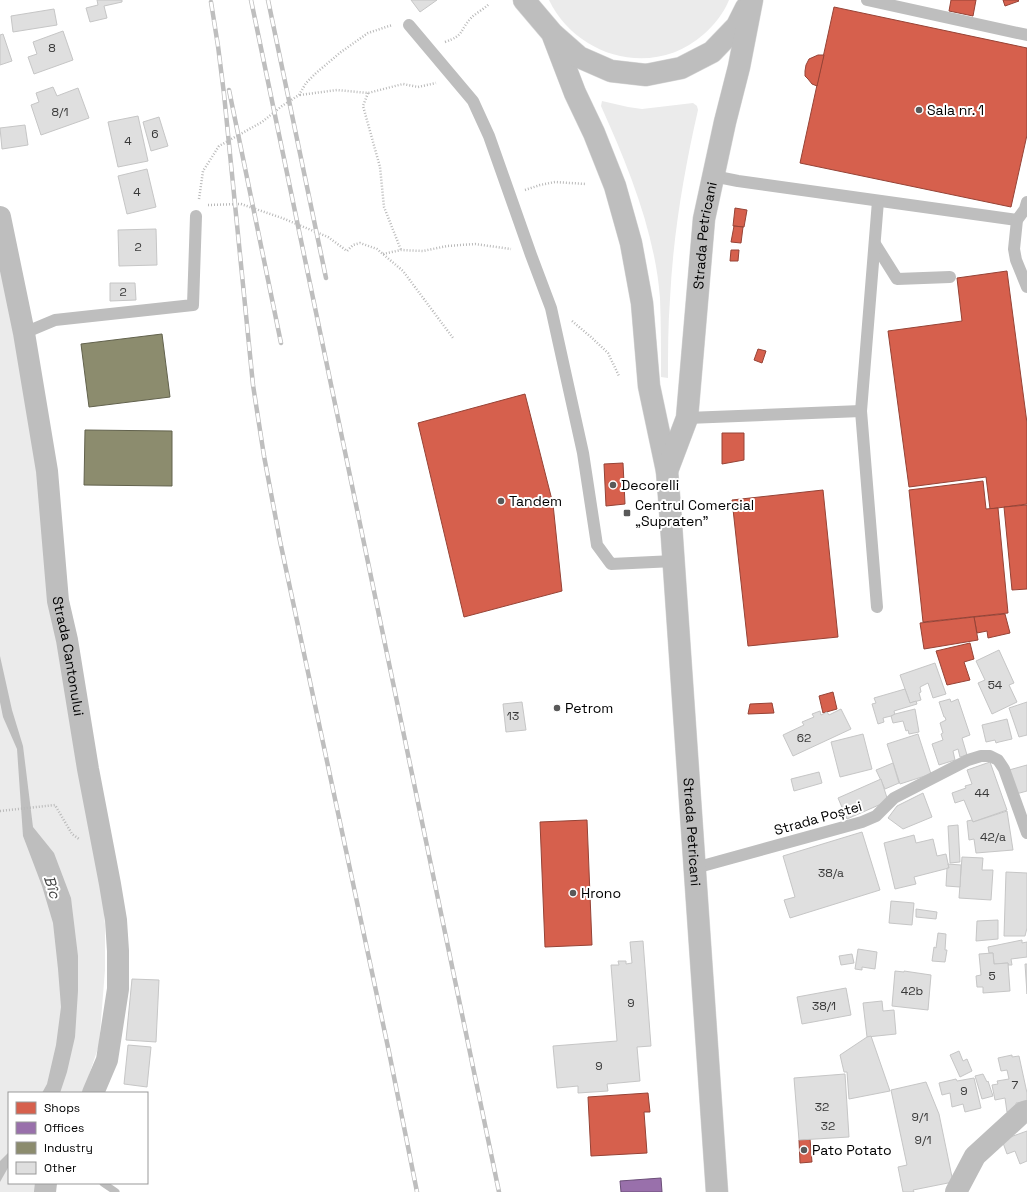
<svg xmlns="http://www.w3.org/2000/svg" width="1027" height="1192" viewBox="0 0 1027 1192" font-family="'Space Grotesk',sans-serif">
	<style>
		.green { fill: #ebebeb }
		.water { fill: #bebebe }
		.shops { fill: #d6604d; stroke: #964336 }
		.offices { fill: #9970ab; stroke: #6b4e78 }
		.industry { fill: #8c8c6e; stroke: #62624d }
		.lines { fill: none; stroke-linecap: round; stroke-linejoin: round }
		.stream { stroke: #bebebe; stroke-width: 7 }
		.building { fill: #dfdfdf; stroke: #c6c6c6 }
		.primary-casing { stroke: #dbdbdb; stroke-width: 23 }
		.path { stroke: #b9b9b9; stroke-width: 2.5; stroke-dasharray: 1 2; stroke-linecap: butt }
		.lane { stroke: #bebebe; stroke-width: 12 }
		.street { stroke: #bebebe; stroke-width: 22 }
		.primary { stroke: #bebebe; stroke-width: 22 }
		.rail-casing { stroke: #bebebe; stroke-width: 4.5 }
		.rail { stroke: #fff; stroke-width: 3; stroke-dasharray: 9; stroke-linecap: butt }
		.poi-dot { fill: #595959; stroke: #fff; stroke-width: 1.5 }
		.labels { text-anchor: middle; stroke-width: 4; stroke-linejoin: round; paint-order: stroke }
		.number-label { font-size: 12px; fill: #383838 }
		.poi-label { font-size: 14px; fill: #000; stroke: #fff; text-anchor: start }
		.street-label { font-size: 14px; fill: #000; stroke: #fff }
		.water-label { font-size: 15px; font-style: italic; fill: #434343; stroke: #fff }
	</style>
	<rect width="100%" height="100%" fill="#fff"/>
	<g class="green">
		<path d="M549 0H729C724 13 714 25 704 34 654 79 577 58 549 0Z"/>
		<path d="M602 101 628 107 642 109 693 103 697 106 698 110C684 171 673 236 670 299 668 325 668 352 668 378L661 377C661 351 661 324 660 298 655 232 628 166 601 106Z"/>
		<path d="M0 252 7 282 101 877 105 925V970L99 1045 83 1093H9V1183H46L43 1192H0Z"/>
	</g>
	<g class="water">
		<path d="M0 656 12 710 23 746 33 827 54 853 71 898 78 956V991L75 1037 67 1072 60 1093H42L47 1084 56 1045 61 1007 58 969 53 923 42 886 23 836 17 749 3 717 0 702Z"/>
		<path d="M9 1152V1166L0 1182V1161Z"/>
	</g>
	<g class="shops">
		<path d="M951 0H976L973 16 949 11Z"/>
		<path d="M1003 0H1018L1019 1 1005 6Z"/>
		<path d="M834 7 1027 48V135L1011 207 800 163Z"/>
		<path d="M818 55H824L817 86 812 84 808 79 805 76V71L806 65 809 59Z"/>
		<path d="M735 208 747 210 744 227 733 226Z"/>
		<path d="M734 226 743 227 741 243 731 242Z"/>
		<path d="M731 250H739L738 261H730Z"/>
		<path d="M1007 271 1027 423V504L990 509 986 477 909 487 888 331 962 321 957 278Z"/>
		<path d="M758 349 766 351 762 363 754 360Z"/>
		<path d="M525 394 553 504 562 591 464 617 418 423Z"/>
		<path d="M722 433H744V460L722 464Z"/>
		<path d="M623 463 625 504 606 506 604 464Z"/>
		<path d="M983 481 986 509 998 508 1008 613 923 622 909 490Z"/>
		<path d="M823 490 838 637 748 646 732 500Z"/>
		<path d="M1027 505V589L1012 590 1004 507Z"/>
		<path d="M1005 614 1010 633 988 638 987 631 977 633 974 617Z"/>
		<path d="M974 617 978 640 924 649 920 623Z"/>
		<path d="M970 643 974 659 964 662 970 680 947 685 936 651Z"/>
		<path d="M833 692 837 709 823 713 819 696Z"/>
		<path d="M772 703 774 713 748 714 750 704Z"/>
		<path d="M587 820 592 945 545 947 540 822Z"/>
		<path d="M648 1093 650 1112H644L647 1153 591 1156 588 1097Z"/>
		<path d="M810 1139 812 1162 800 1163 799 1140Z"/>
	</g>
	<path class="offices" d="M661 1178 662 1192H621L620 1181Z"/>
	<g class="industry">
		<path d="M162 334 170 397 89 407 81 344Z"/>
		<path d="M85 430 172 431V486L84 485Z"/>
	</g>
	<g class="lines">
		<path class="stream" d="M103 1183 116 1192"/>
	</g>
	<g class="building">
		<path d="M97 0H122V2L104 6 107 18 90 22 86 8 98 5Z"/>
		<path d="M411 0H437L420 12Z"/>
		<path d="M54 9 57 25 13 32 11 16Z"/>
		<path d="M63 31 73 60 34 74 28 57 37 54 33 42Z"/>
		<path d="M3 34 12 61 0 65V35Z"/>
		<path d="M53 87 57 96 78 88 89 118 41 135 31 105 39 102 36 93Z"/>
		<path d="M138 116 148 161 118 167 108 122Z"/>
		<path d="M159 117 168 146 151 151 143 122Z"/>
		<path d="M25 125 28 145 2 149 0 128Z"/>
		<path d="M147 169 156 207 127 214 118 176Z"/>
		<path d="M156 229 157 265 119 266 118 230Z"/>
		<path d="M110 283H135L136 300 110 301Z"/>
		<path d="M999 650 1014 683 1009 685 1017 702 992 714 978 683 985 680 976 661Z"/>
		<path d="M935 663 946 694 933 698 928 683 920 687 921 692 919 693 921 700 910 703 900 675Z"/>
		<path d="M905 689 910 703 916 701 917 704 894 711 895 715 883 718 884 722 878 724 872 704 876 703 874 698Z"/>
		<path d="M950 699 951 702 958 699 970 735 962 738 967 755 960 757 958 749 953 751 955 760 939 765 932 744 943 740 941 734 943 733 940 723 946 720 945 717H944L939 702Z"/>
		<path d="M522 702 526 730 506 732 503 704Z"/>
		<path d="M1027 702V735L1019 737 1009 708Z"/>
		<path d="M841 709 851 729 793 756 783 735 804 725 802 722 814 717 812 714 820 711 821 715 827 712 829 715Z"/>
		<path d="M915 709 919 732 909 734 908 730 906 731 903 721 893 723 891 716 895 714Z"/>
		<path d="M1007 719 1012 739 999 742 996 743 995 740 986 742 982 725Z"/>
		<path d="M863 734 872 769 840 777 831 742Z"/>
		<path d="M918 734 931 774 900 784 887 744Z"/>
		<path d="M990 762 1007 810 973 822 964 800 955 803 952 793 966 788 965 786 972 784 967 770Z"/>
		<path d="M893 763 899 783 885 789 876 770Z"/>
		<path d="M1027 765V791L1016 794 1009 770Z"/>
		<path d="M819 772 822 783 794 791 791 779Z"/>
		<path d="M881 779 888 801 847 819 838 798Z"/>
		<path d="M923 793 932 817 903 829 888 818 897 806Z"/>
		<path d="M1007 811 1013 850 976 853 974 839 969 840 967 821 972 820 973 822Z"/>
		<path d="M958 825 960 862 950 863 948 826Z"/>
		<path d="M862 832 880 890 790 918 784 900 795 897 783 856Z"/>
		<path d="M914 835 916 843 933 839 937 856 946 854 949 868 914 877 916 884 895 889 884 843Z"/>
		<path d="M962 857 983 858 982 870H993L991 900 959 898Z"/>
		<path d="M948 864 961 865 960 887 946 886 947 868H949Z"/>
		<path d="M1006 872 1027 873V928L1025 936H1004Z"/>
		<path d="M891 901 914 903 912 925 889 923Z"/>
		<path d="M916 909 937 912 936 919 916 917Z"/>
		<path d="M998 920V939L976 941 977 921Z"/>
		<path d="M938 933 946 934 945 950H947L945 962 932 961 934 947 936 948Z"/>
		<path d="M1022 940V943L1027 942V957L1011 959 1012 965H1008V963L994 964 993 953H989L988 947Z"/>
		<path d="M643 941 651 1046 637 1047 640 1081 607 1084 608 1091 578 1093V1086L557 1088 553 1046 617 1041 611 965H619L618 961H626V964L632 963 630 942Z"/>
		<path d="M858 949 877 952 875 969 862 967V970L855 969Z"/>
		<path d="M993 953 994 964 1008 963 1010 991 983 993V987H977L976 976 981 975 979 954Z"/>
		<path d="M852 954 854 963 841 965 839 956Z"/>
		<path d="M1025 964H1027V994Z"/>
		<path d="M895 971 904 972V971L931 975 928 1010 892 1006Z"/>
		<path d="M132 979 159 980 156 1042 126 1040Z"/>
		<path d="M846 988 851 1015 802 1024 797 997Z"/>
		<path d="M882 1001 883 1011 894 1010 896 1034 867 1037 863 1003Z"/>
		<path d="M871 1036 890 1091 849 1099 847 1072H844L840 1055 867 1037Z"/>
		<path d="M128 1045 151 1047 147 1087 124 1084Z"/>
		<path d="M959 1051 963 1061 967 1059 972 1071 960 1077 950 1055Z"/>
		<path d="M1012 1055V1057L1019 1056 1027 1093V1101L1016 1103 1017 1110 1007 1112 1005 1098 995 1100 992 1085 998 1084 997 1081 1009 1079 1007 1070 1001 1071 998 1058Z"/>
		<path d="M845 1074 849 1137 799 1140 794 1078Z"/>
		<path d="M983 1074 987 1082 988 1081 993 1096 982 1099 975 1076Z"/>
		<path d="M974 1078 981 1108 965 1112 963 1104 952 1107 950 1093 942 1095 939 1083 956 1079 957 1081Z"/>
		<path d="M926 1082 939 1114 953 1182 913 1190 914 1192H903L898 1167 907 1165 891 1090Z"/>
		<path d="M1027 1131V1161L1020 1164 1015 1151 1007 1154 1002 1140Z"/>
	</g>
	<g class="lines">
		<defs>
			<g id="primary">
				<path id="s2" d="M524 0 552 33 575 93 594 133 615 186 631 243 642 303 649 386 667 471 670 509 717 1192"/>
				<path d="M554 35 579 57 611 71 646 75 681 68 712 52 737 26 746 8"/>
				<path id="s3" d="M667 471 687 418 704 219 725 122 739 67 752 0"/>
			</g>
		</defs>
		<use href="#primary" class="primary-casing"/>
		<g class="path">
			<path d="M445 42C465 35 459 31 471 18 476 13 484 9 489 4"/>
			<path d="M368 93 363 106 380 167 384 207 401 250"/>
			<path d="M300 95 337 90 368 93 403 84 418 87 436 83"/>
			<path d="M525 190 540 185 555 182 586 184"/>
			<path d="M199 199 203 171 219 146 262 122 282 106 299 95 306 83 316 73 341 52 368 33 389 26 393 25"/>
			<path d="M208 205 241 204 282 218 328 237 347 251 353 245 360 243 377 249 403 271 453 338"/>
			<path d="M383 254 401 250 423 251 447 246 475 244 511 249"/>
			<path d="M572 321 591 337 608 353 619 376"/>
			<path d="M0 811 55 805 72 834 79 839"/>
		</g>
		<g class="lane">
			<path d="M867 0 1027 35"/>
			<path d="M409 25 473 101 489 136 531 255 551 308 583 453 597 545 611 564 674 561"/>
			<path d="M713 176 738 181 1017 220"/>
			<path d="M1027 202 1025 209 1017 220 1014 249 1016 260 1027 287"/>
			<path d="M875 244 897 279 950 277"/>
			<path d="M24 333 55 320 193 305 196 216"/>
			<path d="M687 418 861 411"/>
			<path d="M877 607 861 411 878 201"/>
			<path d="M695 868 862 822 876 816 894 798 968 760 981 756H990L998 760 1004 769 1027 833"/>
		</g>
		<g class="street">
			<path id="s1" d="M0 217 24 333 47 471 58 601 67 640 88 769 110 884 116 920 118 951V989L107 1060 93 1093"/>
			<path d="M45 1192 46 1183"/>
			<path d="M956 1192 975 1156 1022 1113 1027 1111"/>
		</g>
		<use href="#primary" class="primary"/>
		<defs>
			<g id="rail">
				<path d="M251 0 499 1192"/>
				<path d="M268 0 326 278"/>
				<path d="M211 2 218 46 224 94 253 385 264 456 280 541 389 1052 417 1192"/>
				<path d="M229 90 281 343"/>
			</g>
		</defs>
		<use href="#rail" class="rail-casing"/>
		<use href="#rail" class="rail"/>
	</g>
	<g class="poi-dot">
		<circle cx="919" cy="110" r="4"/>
		<circle cx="613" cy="485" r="4"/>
		<circle cx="501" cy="501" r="4"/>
		<rect x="623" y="509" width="8" height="8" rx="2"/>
		<circle cx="557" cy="708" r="4"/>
		<circle cx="573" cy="893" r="4"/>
		<circle cx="804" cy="1150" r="4"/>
	</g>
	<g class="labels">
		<g class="number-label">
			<text x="52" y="52">8</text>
			<text x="60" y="116">8/1</text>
			<text x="155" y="138">6</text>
			<text x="128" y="145">4</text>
			<text x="137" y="196">4</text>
			<text x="138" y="251">2</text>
			<text x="123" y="296">2</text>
			<text x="995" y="689">54</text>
			<text x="513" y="720">13</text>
			<text x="804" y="742">62</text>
			<text x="982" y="797">44</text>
			<text x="993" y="841">42/a</text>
			<text x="831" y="877">38/a</text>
			<text x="992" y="980">5</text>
			<text x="912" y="995">42b</text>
			<text x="631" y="1007">9</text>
			<text x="824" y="1010">38/1</text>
			<text x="599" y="1070">9</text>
			<text x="1015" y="1089">7</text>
			<text x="964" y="1095">9</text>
			<text x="822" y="1111">32</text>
			<text x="920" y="1121">9/1</text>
			<text x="828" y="1130">32</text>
			<text x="923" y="1144">9/1</text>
		</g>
		<g class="poi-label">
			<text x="927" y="115">Sala nr. 1</text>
			<text x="621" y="490">Decorelli</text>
			<text x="509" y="506">Tandem</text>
			<text x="635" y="510">Centrul Comercial<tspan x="635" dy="16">„Supraten”</tspan></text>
			<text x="565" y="713">Petrom</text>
			<text x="581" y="898">Hrono</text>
			<text x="812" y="1155">Pato Potato</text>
		</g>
		<g class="street-label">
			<text dy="5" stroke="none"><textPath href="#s3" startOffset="240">Strada Petricani</textPath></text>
			<text dy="5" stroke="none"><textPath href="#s1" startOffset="445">Strada Cantonului</textPath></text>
			<text transform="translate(818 818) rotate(-16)" y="5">Strada Poștei</text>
			<text dy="5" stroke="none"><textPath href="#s2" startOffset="861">Strada Petricani</textPath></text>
		</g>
		<g class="water-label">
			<text transform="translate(52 887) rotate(72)" y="5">Bîc</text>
		</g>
	</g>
	<rect x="8" y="1092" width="140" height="92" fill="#ffffff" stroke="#999999"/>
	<rect x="16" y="1102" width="20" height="12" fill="#d6604d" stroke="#999999"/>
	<text x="44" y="1112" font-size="12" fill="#000000">Shops</text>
	<rect x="16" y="1122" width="20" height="12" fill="#9970ab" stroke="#999999"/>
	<text x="44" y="1132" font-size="12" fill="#000000">Offices</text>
	<rect x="16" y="1142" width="20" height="12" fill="#8c8c6e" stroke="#999999"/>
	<text x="44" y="1152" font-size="12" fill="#000000">Industry</text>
	<rect x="16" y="1162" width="20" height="12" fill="#dfdfdf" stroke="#999999"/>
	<text x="44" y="1172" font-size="12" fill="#000000">Other</text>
</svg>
